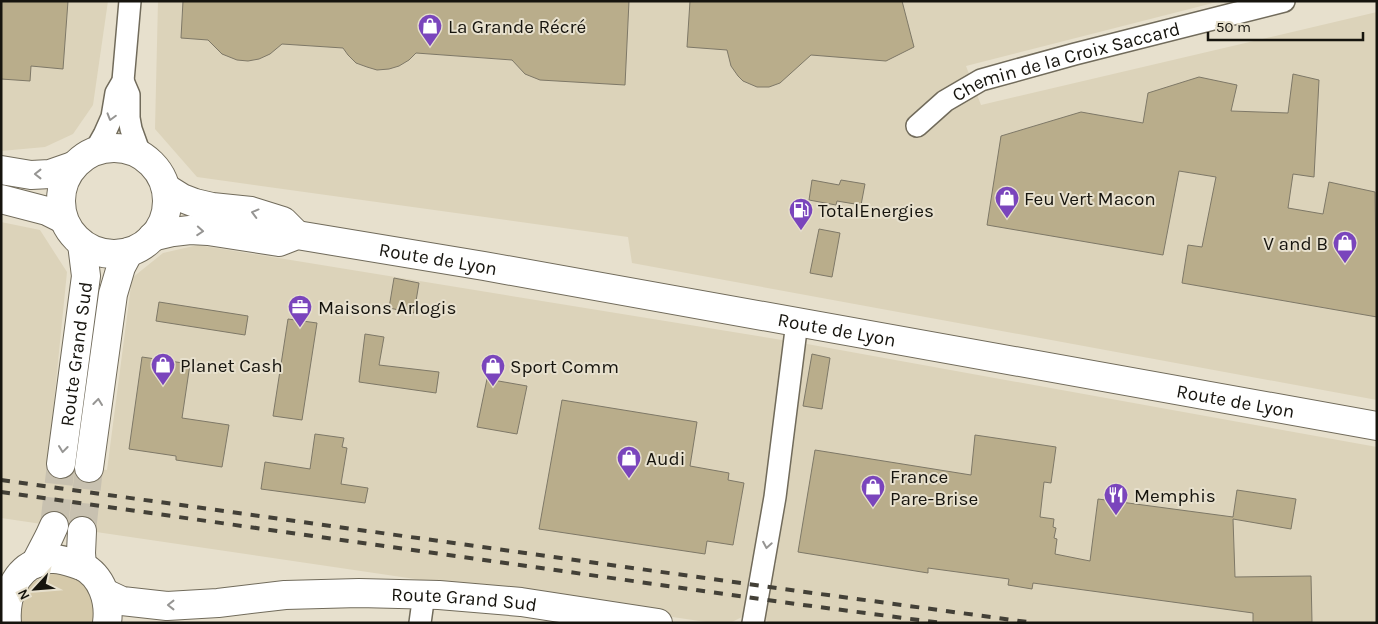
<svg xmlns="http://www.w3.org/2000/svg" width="1378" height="624" viewBox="0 0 1378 624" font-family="Karla,sans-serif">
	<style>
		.built { fill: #dcd3ba; fill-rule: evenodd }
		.green { fill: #d5c9aa }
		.building { fill: #b9ad8b; stroke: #7e7867 }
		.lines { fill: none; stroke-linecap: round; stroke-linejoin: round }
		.secondary-tunnel { stroke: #c8c1b0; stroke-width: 28; stroke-dasharray: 28 14; stroke-linecap: butt }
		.street-casing { stroke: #716b5b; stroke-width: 24 }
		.secondary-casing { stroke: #716b5b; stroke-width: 30 }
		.primary-casing { stroke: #716b5b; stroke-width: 30 }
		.street { stroke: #fff; stroke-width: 21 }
		.secondary { stroke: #fff; stroke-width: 28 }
		.primary { stroke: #fff; stroke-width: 28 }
		.rail { stroke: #434037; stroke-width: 4; stroke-dasharray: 9 9; stroke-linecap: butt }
		.oneway { stroke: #969593 }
		.labels { text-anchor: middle; stroke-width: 4; stroke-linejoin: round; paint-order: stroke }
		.poi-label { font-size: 19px; fill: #16140e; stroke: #e7e0cd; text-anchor: start }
		.street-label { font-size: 19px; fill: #16140e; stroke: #e7e0cd }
	</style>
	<rect width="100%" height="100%" fill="#e7e0cd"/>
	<g class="built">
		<path d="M1 1H108L93 105 73 134 45 147 1 151Z"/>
		<path d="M158 1H1221L966 66 981 105 1377 12V400L632 263 628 237 197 177 155 129Z"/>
		<path d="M1 222 40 230 67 272 48 462 107 470 132 278 163 253 198 245 807 344 1377 447V623H769L766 620 765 603 751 601 742 617 732 622 713 623 1 518ZM751 560 777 563 769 575 754 574Z"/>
	</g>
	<path class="green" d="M52 574C73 574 92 584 95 607 96 612 94 618 94 623H21C17 597 26 581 52 574Z"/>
	<g class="building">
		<path d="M1 1H68L63 69 31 66 30 81 1 79Z"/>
		<path d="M183 1H629L625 85 540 80 525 74 512 60 416 53 409 60 399 66 389 69 377 70 367 67 356 63 348 55 343 48 282 44 270 54 259 59 248 61 237 60 222 54 208 40 181 38Z"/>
		<path d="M690 1H902L914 47 886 61 811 55 780 83 769 87H757L743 81 738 76 731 66 727 50 687 47Z"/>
		<path d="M1293 74 1319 80 1314 177 1293 174 1288 208 1323 214 1329 182 1375 192 1377 317 1182 283 1188 245 1202 247 1216 177 1179 171 1163 255 987 225 1001 136 1081 112 1143 123 1148 93 1199 77 1237 85 1231 111 1288 113Z"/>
		<path d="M812 180 839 185 841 180 865 184 861 205 837 201 836 205 809 200Z"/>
		<path d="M819 229 840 233 832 277 810 273Z"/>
		<path d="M394 278 419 283 414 313 389 308Z"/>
		<path d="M159 302 248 316 245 335 156 321Z"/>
		<path d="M288 319 317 323 302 420 273 416Z"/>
		<path d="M365 334 384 337 379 365 439 372 436 393 359 382Z"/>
		<path d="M812 354 830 358 822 409 803 406Z"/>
		<path d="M142 357 190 364 182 418 229 425 222 467 176 460V456L129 449Z"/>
		<path d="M487 379 527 386 517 434 477 427Z"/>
		<path d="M562 400 697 422 690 466 729 473 728 480 744 483 733 545 707 541 705 554 539 529Z"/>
		<path d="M315 434 344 438 342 447 347 448 341 484 368 488 365 503 261 489 265 462 310 469Z"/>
		<path d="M975 435 1056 447 1051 483 1044 482 1040 517 1054 519 1053 527 1056 528 1054 538 1057 539 1055 554 1090 561 1098 499 1233 517 1237 490 1296 499 1291 529 1233 519 1235 577 1311 576 1312 622 1253 623V613L1033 583 1032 589 1008 585 1009 579 928 568V573L798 552 815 450 971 475Z"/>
	</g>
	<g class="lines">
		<g class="secondary-tunnel">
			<path d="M54 526 61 464"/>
			<path d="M82 531 89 468"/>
		</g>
		<defs>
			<g id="street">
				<path d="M123 81 129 95V118L131 129 140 154"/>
				<path id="s1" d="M917 126 945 101 981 80 1075 54 1284 1"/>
				<path d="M95 151 104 135 112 117 116 93 123 81 130 1"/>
				<path d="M420 623 424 594"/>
				<path d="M753 623 775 497 797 322"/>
			</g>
			<g id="secondary">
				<path id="s2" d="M61 464 86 276 82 244"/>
				<path d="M89 468 113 294 121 267 129 252"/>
				<path d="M82 531 81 553 82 566"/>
				<path d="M35 564 49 537 54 526"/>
				<path id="s3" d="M105 593 122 601 167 606 218 603 285 595 359 593 439 595 521 602 658 623"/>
				<path d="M7 623C5 598 14 570 39 562 43 561 47 559 51 559 61 558 72 563 82 566 102 576 110 601 107 623"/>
			</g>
			<g id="primary">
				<circle cx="114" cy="201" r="53"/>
				<path d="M1 170 31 175 50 174 73 166"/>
				<path d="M166 188 182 198 195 203 212 207 251 211 283 221 297 235"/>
				<path d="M1 199 47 211 63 219"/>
				<path id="s4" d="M152 237 173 232 190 230 208 231 279 242 297 235 484 266 1377 426"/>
			</g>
		</defs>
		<use href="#street" class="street-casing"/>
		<use href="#secondary" class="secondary-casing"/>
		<use href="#primary" class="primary-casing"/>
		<use href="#street" class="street"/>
		<use href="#secondary" class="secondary"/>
		<use href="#primary" class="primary"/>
		<g class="rail">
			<path d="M1 480 798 591 1035 623"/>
			<path d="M1 492 796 604 942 623"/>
		</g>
	</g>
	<defs><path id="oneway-chevron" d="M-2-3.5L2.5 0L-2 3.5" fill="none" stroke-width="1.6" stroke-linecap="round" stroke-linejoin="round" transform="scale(1.25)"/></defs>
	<g class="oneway">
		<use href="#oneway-chevron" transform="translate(111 117) rotate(106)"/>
		<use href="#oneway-chevron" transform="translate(38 174) rotate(180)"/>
		<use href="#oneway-chevron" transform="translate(255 213) rotate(-165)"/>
		<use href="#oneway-chevron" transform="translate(200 231) rotate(4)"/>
		<use href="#oneway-chevron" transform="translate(98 402) rotate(-83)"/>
		<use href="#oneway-chevron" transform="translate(63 449) rotate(97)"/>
		<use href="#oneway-chevron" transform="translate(767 545) rotate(100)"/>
		<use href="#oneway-chevron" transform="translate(171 605) rotate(-180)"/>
	</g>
	<defs>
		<symbol id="shop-pin" viewBox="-11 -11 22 30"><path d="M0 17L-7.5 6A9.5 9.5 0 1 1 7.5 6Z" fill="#7a45bc" stroke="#e7e0cd"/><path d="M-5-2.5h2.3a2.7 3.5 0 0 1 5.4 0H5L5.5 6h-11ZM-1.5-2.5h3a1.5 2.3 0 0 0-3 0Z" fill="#fff"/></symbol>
		<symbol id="fuel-pin" viewBox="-11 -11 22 30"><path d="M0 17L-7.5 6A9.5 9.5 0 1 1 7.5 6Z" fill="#7a45bc" stroke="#e7e0cd"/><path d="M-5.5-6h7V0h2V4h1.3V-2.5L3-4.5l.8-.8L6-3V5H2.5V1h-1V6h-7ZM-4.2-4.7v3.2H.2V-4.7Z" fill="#fff"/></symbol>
		<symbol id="office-pin" viewBox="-11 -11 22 30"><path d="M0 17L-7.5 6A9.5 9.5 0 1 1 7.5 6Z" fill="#7a45bc" stroke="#e7e0cd"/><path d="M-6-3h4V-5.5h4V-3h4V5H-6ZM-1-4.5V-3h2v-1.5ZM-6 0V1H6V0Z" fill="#fff"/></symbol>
		<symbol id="restaurant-pin" viewBox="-11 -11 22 30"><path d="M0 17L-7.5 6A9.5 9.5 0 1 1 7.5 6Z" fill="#7a45bc" stroke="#e7e0cd"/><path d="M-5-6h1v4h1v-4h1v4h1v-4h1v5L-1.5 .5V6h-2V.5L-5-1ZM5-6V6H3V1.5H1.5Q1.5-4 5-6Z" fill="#fff"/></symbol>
	</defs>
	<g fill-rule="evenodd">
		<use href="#shop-pin" x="416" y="12" width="28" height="38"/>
		<use href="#shop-pin" x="993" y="184" width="28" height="38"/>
		<use href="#fuel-pin" x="787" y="196" width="28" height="38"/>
		<use href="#shop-pin" x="1331" y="229" width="28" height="38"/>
		<use href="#office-pin" x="286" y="293" width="28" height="38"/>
		<use href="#shop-pin" x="149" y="351" width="28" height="38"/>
		<use href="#shop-pin" x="479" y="352" width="28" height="38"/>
		<use href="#shop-pin" x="615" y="444" width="28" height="38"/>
		<use href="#shop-pin" x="859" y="473" width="28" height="38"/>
		<use href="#restaurant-pin" x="1102" y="481" width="28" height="38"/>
	</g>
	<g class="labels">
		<g class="poi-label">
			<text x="448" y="33">La Grande Récré</text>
			<text x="1024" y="205">Feu Vert Macon</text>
			<text x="818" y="217">TotalEnergies</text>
			<text x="1328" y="250" text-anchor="end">V and B</text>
			<text x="318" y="314">Maisons Arlogis</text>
			<text x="180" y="372">Planet Cash</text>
			<text x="510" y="373">Sport Comm</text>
			<text x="646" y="465">Audi</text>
			<text x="890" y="483">France<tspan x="890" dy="22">Pare-Brise</tspan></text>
			<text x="1134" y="502">Memphis</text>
		</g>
		<g class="street-label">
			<text dy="7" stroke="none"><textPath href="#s1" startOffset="166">Chemin de la Croix Saccard</textPath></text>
			<text dy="7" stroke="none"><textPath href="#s4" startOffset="291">Route de Lyon</textPath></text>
			<text dy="7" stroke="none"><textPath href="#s4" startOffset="696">Route de Lyon</textPath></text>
			<text dy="7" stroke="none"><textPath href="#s2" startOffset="111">Route Grand Sud</textPath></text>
			<text dy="7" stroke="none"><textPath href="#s4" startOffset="1101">Route de Lyon</textPath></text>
			<text dy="7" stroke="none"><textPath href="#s3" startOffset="362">Route Grand Sud</textPath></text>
		</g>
	</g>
	<rect width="1378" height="624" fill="none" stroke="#16140e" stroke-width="5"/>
	<g transform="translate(35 589) rotate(244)" stroke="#e7e0cd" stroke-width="4" paint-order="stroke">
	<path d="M0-4L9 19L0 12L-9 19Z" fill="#16140e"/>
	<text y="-8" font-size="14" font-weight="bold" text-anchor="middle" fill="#16140e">N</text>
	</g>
	<path d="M1208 32v8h155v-8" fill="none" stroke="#16140e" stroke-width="2.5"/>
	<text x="1216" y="32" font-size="15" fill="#16140e" stroke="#e7e0cd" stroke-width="4" paint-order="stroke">50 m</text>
</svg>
